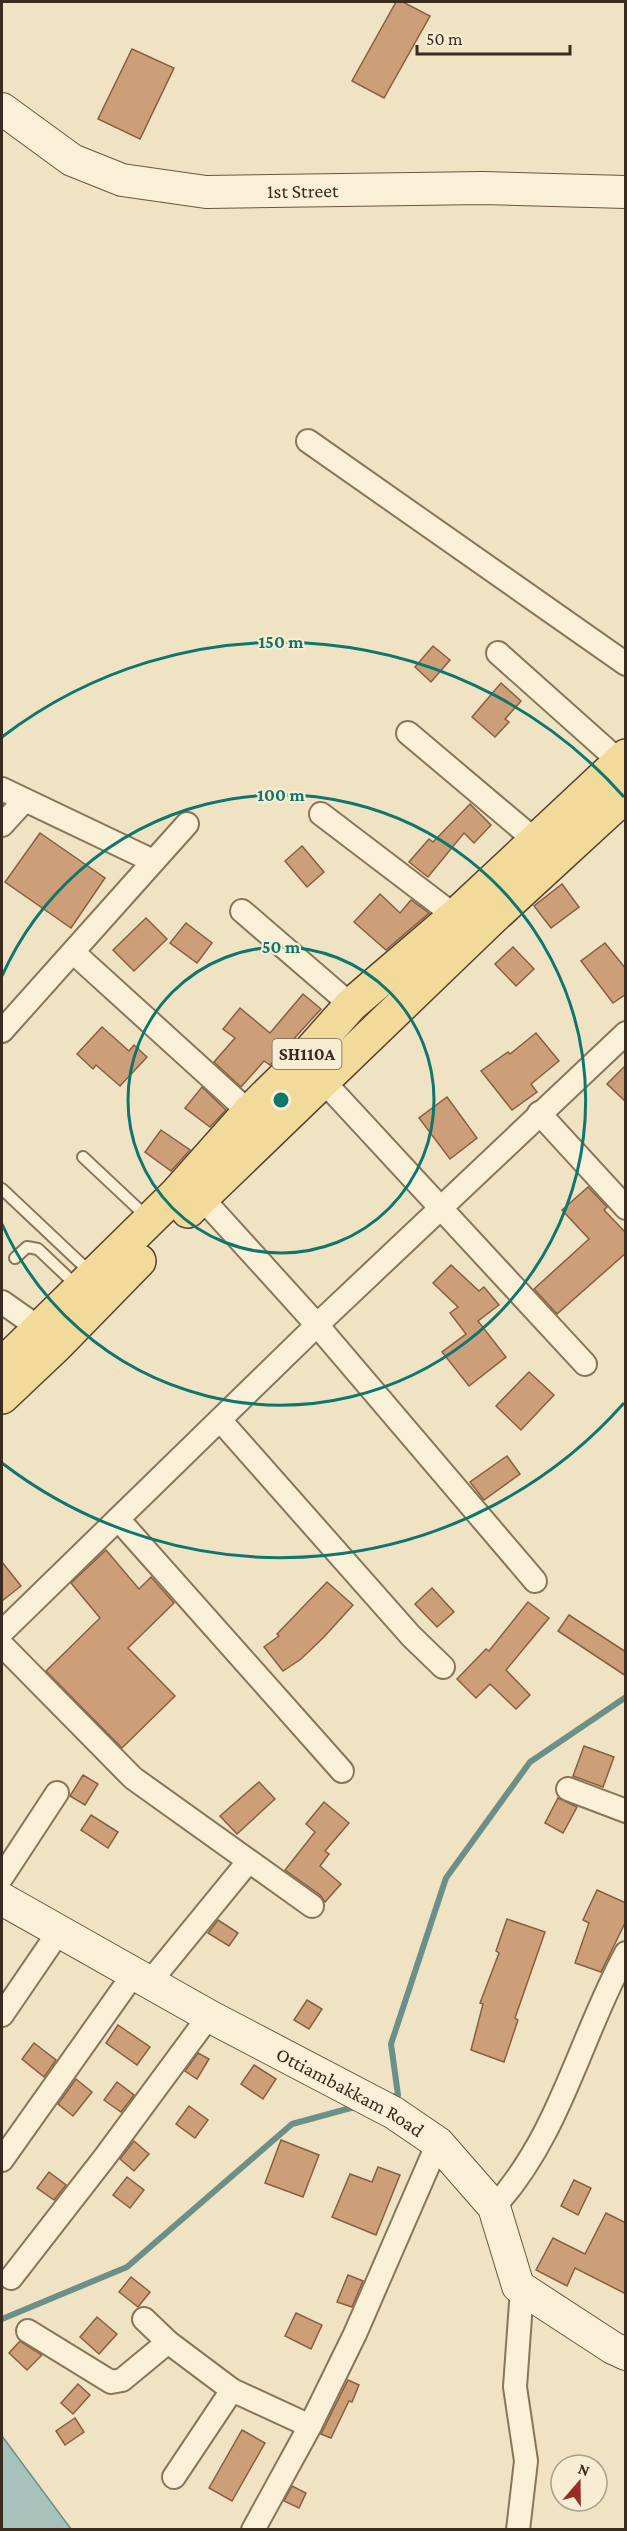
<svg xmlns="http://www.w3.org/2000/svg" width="627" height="2531" viewBox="0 0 627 2531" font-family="'Crimson Pro',serif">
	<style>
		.water { fill: #a6c2ba; stroke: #6c9088; stroke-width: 1.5 }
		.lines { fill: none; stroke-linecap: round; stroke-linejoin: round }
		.stream { stroke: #6c9088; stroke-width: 6 }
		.building { fill: #cd9f79; stroke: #895f3f; stroke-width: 1.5 }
		.lane-casing { stroke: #89755a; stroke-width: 14 }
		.street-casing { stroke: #89755a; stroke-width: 26 }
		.secondary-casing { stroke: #6b563d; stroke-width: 34 }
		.primary-casing { stroke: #57432e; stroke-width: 36 }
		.lane { stroke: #f9f0d7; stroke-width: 10 }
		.street { stroke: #f9f0d7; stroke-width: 22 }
		.secondary { stroke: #f9f0d7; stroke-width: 32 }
		.primary { stroke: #f2da9b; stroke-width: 33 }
		.ring { fill: none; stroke: #0f766e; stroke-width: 3 }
		.labels { text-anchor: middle; stroke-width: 4.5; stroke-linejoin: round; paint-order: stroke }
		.shield { fill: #f6edd3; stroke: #726654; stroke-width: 1.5 }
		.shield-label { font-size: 18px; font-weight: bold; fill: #392c1e }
		.street-label { font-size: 20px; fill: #392c1e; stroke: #f6edd3 }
		.centre { fill: #0f766e; stroke: #f6edd3; stroke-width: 3 }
		.ring-label { font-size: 18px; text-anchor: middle; font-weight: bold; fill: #0f766e; stroke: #f6edd3; stroke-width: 4.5; stroke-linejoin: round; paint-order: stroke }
	</style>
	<rect width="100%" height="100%" fill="#efe3c4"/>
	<path class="water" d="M2 2436 71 2529H2Z"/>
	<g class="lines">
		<g class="stream">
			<path d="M388 2098 398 2095 391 2044 446 1878 530 1762 626 1697"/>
			<path d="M2 2319 127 2267 292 2124 358 2106"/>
		</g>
	</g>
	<g class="building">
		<path d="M396 2H403L430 16 384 98 352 81Z"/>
		<path d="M132 49 174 68 140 139 98 119Z"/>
		<path d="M433 646 450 660 431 682 415 667Z"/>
		<path d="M501 683 521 701 505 719 509 722 495 737 472 717Z"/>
		<path d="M470 804 491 825 474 843 464 833 428 877 409 862 429 839 433 842Z"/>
		<path d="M40 833 105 878 71 928 5 882Z"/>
		<path d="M302 846 324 872 307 887 285 861Z"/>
		<path d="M562 884 579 907 551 928 534 906Z"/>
		<path d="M380 894 400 913 411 900 429 913 386 950 354 922Z"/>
		<path d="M146 918 167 939 134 971 113 950Z"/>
		<path d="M186 923 212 943 197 963 170 943Z"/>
		<path d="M605 943 626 969V994L613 1003 581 961Z"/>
		<path d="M513 947 534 969 516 986 495 964Z"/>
		<path d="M303 994 321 1009 270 1065 264 1061 241 1087 214 1062 235 1038 223 1029 240 1008 270 1033Z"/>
		<path d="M102 1027 129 1051 134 1045 147 1057 120 1086 96 1065 93 1069 77 1054Z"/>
		<path d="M536 1033 559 1061 531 1084 537 1092 512 1110 481 1071 508 1052 510 1054Z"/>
		<path d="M626 1065V1102L607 1084Z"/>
		<path d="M202 1087 226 1110 210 1127 185 1108Z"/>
		<path d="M447 1097 477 1138 450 1159 419 1118Z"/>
		<path d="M161 1130 190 1150 171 1171 145 1152Z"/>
		<path d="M588 1187 607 1207 604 1210 626 1233V1253L557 1314 534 1289 589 1239 562 1210Z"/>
		<path d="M451 1265 479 1291 484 1287 499 1305 478 1321 506 1357 469 1386 442 1352 466 1334 450 1313 458 1307 433 1283Z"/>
		<path d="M529 1372 554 1395 521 1430 496 1406Z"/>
		<path d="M507 1456 520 1474 484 1500 470 1482Z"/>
		<path d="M106 1550 139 1589 151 1577 174 1603 128 1648 175 1696 122 1748 46 1671 100 1618 71 1583Z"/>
		<path d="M2 1562 21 1586 2 1601Z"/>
		<path d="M327 1582 353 1605 324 1637 301 1659 283 1671 264 1647 279 1636 277 1634Z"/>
		<path d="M432 1588 454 1612 437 1627 415 1604Z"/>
		<path d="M528 1602 549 1618 506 1670 530 1695 516 1709 490 1684 476 1698 457 1679 486 1649 489 1651Z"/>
		<path d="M569 1615 626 1652V1676L558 1631Z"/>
		<path d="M584 1746 614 1757 603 1787 573 1776Z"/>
		<path d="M83 1775 98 1784 85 1805 70 1796Z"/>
		<path d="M259 1782 275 1799 237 1834 220 1816Z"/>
		<path d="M558 1798 577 1807 563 1833 545 1823Z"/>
		<path d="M324 1802 349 1823 325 1851 329 1854 320 1866 341 1884 325 1902 320 1895 285 1870 315 1832 306 1824Z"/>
		<path d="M91 1815 118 1832 108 1848 81 1830Z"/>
		<path d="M597 1890 626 1903V1921L601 1972 575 1963 589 1923 583 1920Z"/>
		<path d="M507 1919 545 1932 515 2018 518 2020 504 2062 471 2050 483 2004 480 2003 499 1953 496 1951Z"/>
		<path d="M218 1920 238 1933 229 1946 208 1933Z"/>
		<path d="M307 2000 322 2009 309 2029 294 2020Z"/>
		<path d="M118 2025 150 2047 137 2065 106 2043Z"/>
		<path d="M34 2043 56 2060 44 2077 22 2059Z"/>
		<path d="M198 2053 209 2059 197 2079 185 2071Z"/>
		<path d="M254 2065 276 2079 263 2099 241 2084Z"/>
		<path d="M76 2079 92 2092 73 2116 58 2104Z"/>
		<path d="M117 2082 134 2095 121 2112 104 2100Z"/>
		<path d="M189 2106 208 2120 195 2138 176 2124Z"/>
		<path d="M281 2140 319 2155 303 2197 265 2183Z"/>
		<path d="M134 2141 149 2154 134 2171 120 2159Z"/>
		<path d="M378 2167 400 2175 376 2235 332 2217 350 2174 372 2182Z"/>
		<path d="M49 2172 66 2185 54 2200 37 2188Z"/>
		<path d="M127 2177 144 2190 130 2208 113 2195Z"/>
		<path d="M574 2180 591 2188 578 2215 561 2206Z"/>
		<path d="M606 2213 626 2223V2294L575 2268 567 2286 536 2270 553 2238 585 2254Z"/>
		<path d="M348 2275 363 2281 352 2307 337 2302Z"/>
		<path d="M131 2277 150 2292 138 2307 119 2292Z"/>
		<path d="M296 2313 322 2325 311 2349 285 2336Z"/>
		<path d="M97 2317 117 2334 99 2354 80 2337Z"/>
		<path d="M20 2341 42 2355 27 2370 9 2353Z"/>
		<path d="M348 2380 359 2385 352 2402 349 2401 331 2438 321 2434Z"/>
		<path d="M78 2384 90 2395 73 2414 61 2403Z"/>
		<path d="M75 2418 84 2432 65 2445 56 2431Z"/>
		<path d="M242 2430 265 2443 232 2501 209 2488Z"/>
		<path d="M292 2486 306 2493 299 2508 284 2501Z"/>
	</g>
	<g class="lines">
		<defs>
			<g id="lane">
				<path d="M83 1157 148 1218"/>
				<path d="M2 1189 91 1273"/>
				<path d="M15 1258 27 1247 38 1249 77 1286"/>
			</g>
			<g id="street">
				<path d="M308 441 626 664"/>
				<path d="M498 653 619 761"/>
				<path d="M408 733 536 841"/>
				<path d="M2 789 153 861"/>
				<path d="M321 814 455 916"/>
				<path d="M2 825 24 801"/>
				<path d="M242 911 351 1005"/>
				<path d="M74 953 249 1112"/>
				<path d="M2 1031 187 824"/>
				<path d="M314 1071 585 1364"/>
				<path d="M539 1113 626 1208"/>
				<path d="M201 1197 317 1325 535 1581"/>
				<path d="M2 1302 39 1328"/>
				<path d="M220 1420 411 1636 443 1667"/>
				<path d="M118 1519 342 1771"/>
				<path d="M2 1632 317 1325 626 1033"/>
				<path d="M2 1645 133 1778 312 1906"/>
				<path d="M568 1789 626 1811"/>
				<path d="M2 1877 57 1793"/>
				<path d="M149 1983 248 1862"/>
				<path d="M2 2015 60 1930"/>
				<path d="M2 2160 135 1972"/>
				<path d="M494 2207C560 2135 580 2037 626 1953"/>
				<path d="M11 2278 105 2157 209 2016"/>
				<path d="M144 2319 168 2342 232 2390 310 2426"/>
				<path d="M28 2331 111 2382 122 2380 168 2342"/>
				<path d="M174 2477 232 2390"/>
				<path d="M253 2530 310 2426 355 2334 438 2143"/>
				<path d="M518 2530 526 2461 515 2387 522 2289"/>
			</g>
			<g id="secondary">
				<path id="s1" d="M2 109 72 160 122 180 206 192 483 188 626 192"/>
				<path id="s2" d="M2 1899 209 2016 394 2113 438 2143 494 2207 518 2286 613 2348 626 2354"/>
			</g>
			<g id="primary">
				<path d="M188 1211 490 920 626 795"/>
				<path d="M2 1365 177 1193 249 1112 303 1059 351 1005 455 916 626 756"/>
				<path d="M2 1397 56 1346 139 1261"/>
			</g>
		</defs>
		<use href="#lane" class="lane-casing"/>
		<use href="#street" class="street-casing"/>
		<use href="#secondary" class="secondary-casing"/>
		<use href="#primary" class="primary-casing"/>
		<use href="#lane" class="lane"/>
		<use href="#street" class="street"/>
		<use href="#secondary" class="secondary"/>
		<use href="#primary" class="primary"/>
	</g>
	<g class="ring">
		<circle cx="281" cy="1100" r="153"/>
		<path d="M2 976A305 305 0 1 1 2 1224"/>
		<path d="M624 1403A458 458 0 0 1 2 1463M2 737A458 458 0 0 1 624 797"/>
	</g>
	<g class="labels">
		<rect class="shield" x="272.5" y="1039" width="69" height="30" rx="4.5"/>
		<g class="shield-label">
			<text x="307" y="1060">SH110A</text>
		</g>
		<g class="street-label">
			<text dy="7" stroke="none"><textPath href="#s1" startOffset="322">1st Street</textPath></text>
			<text dy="7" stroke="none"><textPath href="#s2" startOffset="398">Ottiambakkam Road</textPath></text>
		</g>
	</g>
	<circle cx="281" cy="1100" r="9" class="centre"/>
	<g class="ring-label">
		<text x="281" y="648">150 m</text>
		<text x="281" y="801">100 m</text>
		<text x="281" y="953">50 m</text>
	</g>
	<rect width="627" height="2531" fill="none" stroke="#392c1e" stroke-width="6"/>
	<g transform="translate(579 2483) rotate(20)"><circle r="28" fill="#f6edd3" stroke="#aaa08b" stroke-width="1.5"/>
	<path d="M0-4.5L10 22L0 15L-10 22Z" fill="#992c29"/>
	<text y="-9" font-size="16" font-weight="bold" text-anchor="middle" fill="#392c1e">N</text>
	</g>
	<path d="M417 45v9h153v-9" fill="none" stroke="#392c1e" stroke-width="3"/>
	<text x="426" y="45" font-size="18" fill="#392c1e" stroke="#f6edd3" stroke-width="4.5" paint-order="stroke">50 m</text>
</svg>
